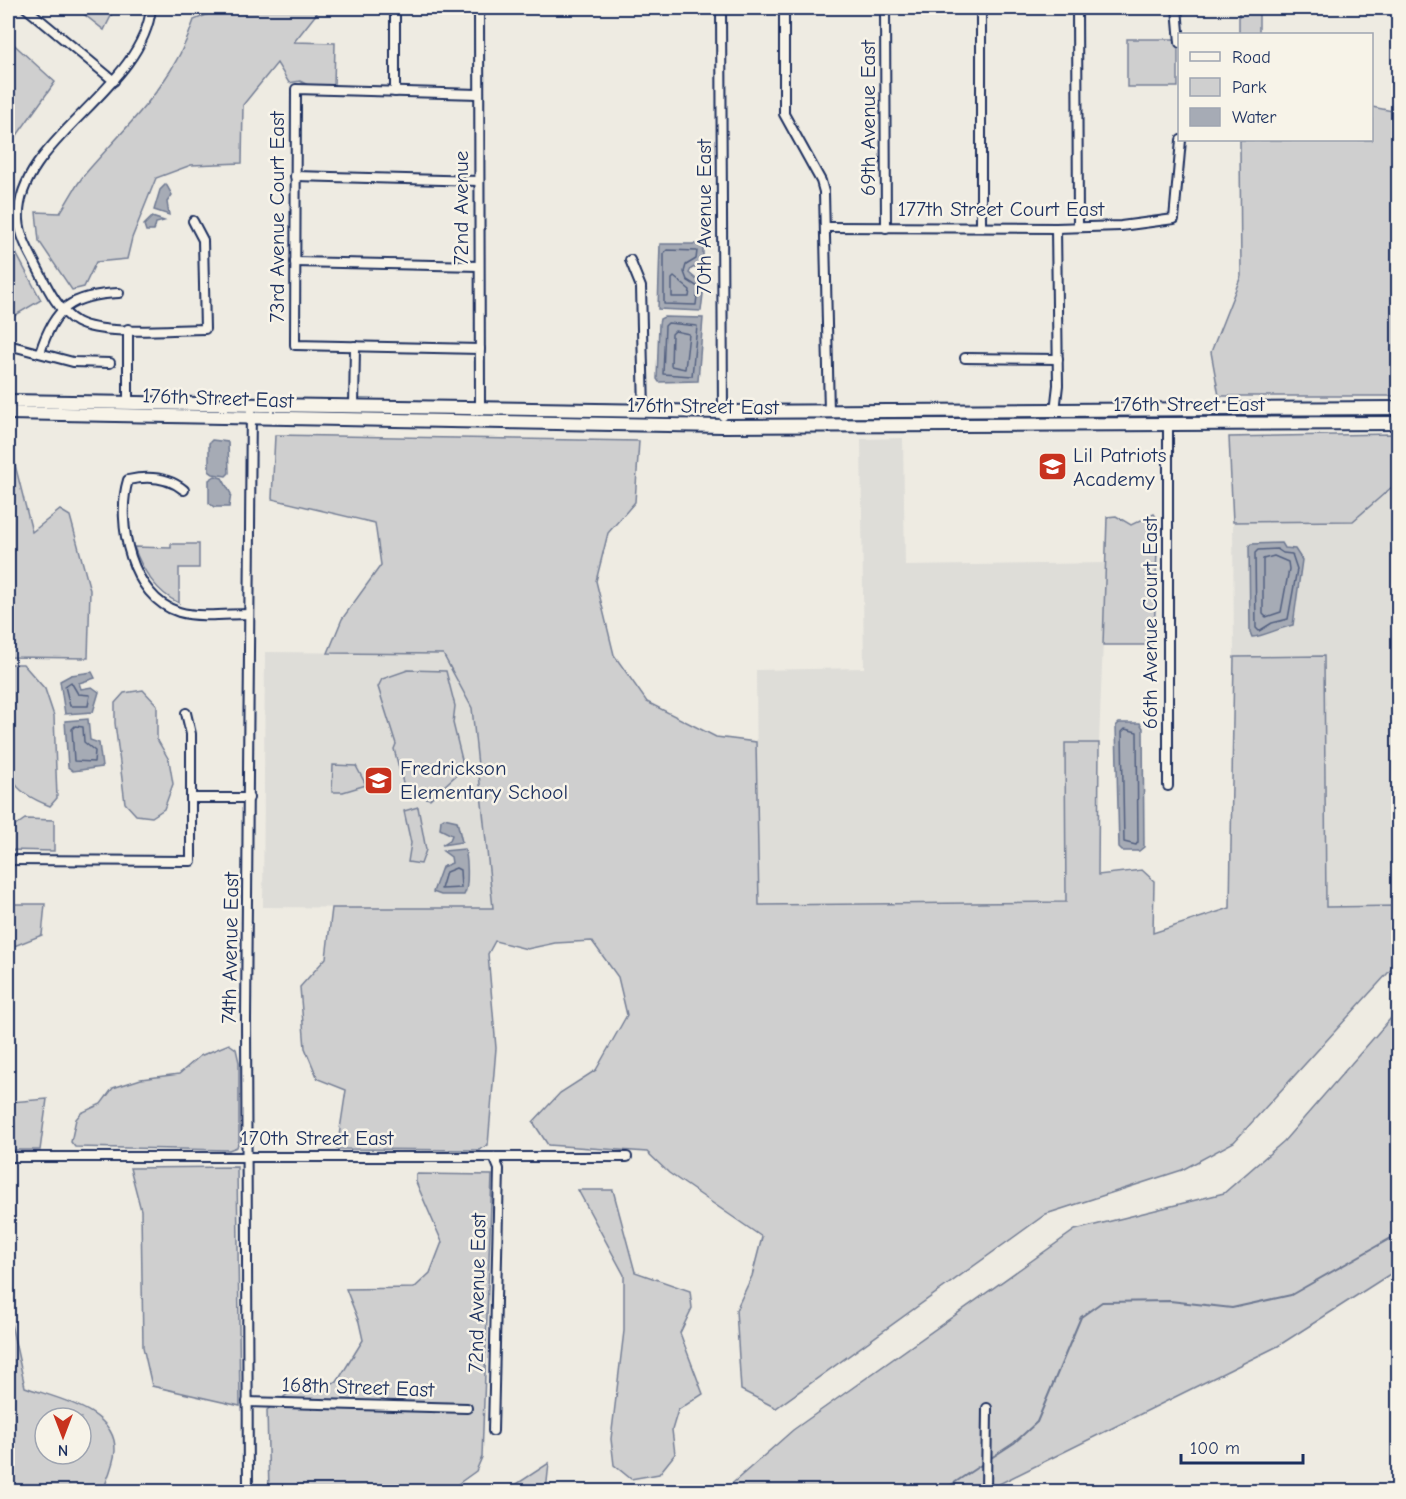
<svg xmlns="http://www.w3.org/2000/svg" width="1406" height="1499" viewBox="0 0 1406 1499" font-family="'Comic Neue',sans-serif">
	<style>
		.built { fill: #deddd8 }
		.green { fill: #cfcfcf; stroke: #757f96; stroke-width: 1.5; fill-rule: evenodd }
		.water { fill: #a6abb5; stroke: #6e7992; stroke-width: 1.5 }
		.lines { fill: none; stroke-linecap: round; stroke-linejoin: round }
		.shore { stroke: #536181; stroke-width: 1.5 }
		.stream { stroke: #6e7992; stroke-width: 2 }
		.minor-casing { stroke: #1b2f5e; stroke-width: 12 }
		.primary-casing { stroke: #1b2f5e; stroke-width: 16 }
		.minor { stroke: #f7f3e8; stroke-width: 8 }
		.primary { stroke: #f7f3e8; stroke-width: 12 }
		.labels { text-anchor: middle; stroke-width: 5; stroke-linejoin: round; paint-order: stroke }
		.street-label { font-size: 21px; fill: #1b2f5e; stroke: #f7f3e8 }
		.poi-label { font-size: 21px; fill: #1b2f5e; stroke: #f7f3e8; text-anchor: start }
	</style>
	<rect width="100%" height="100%" fill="#eeebe2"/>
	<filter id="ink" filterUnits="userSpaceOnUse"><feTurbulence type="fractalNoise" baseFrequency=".0167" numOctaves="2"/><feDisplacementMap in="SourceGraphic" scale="12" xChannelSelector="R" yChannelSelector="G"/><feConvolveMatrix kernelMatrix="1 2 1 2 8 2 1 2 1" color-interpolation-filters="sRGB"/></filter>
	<g filter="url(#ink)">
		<g class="built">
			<path d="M1392 434H1398V906L1326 907 1324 656 1234 657 1233 522 1353 521 1393 486Z"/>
			<path d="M903 438 905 566 1106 563 1099 743 1065 744 1066 902 758 905 756 670 864 668 861 439Z"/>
			<path d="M265 652 495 654 493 909 263 907Z"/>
		</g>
		<g class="green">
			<path d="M76 8H115L104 30Z"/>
			<path d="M223 8H321L294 42 335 43 334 86 308 85 300 81 289 83 277 63 243 105 242 163 191 165 156 178 132 238 127 259 96 262 84 287 72 290 39 241 36 212 60 213C68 201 75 186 85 174 127 125 174 84 194 20Z"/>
			<rect x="1239" y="8" width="20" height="26"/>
			<path d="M8 39 55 82 8 148Z"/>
			<rect x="1127" y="39" width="51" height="48"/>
			<path d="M1372 107 1398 112V396H1219L1211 352 1241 276 1240 140H1372Z"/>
			<path d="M8 238 41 300 9 319 8 317Z"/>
			<path d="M1392 434 1393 486 1353 521 1233 522 1229 437Z"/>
			<path d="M275 435 639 441 635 502 608 533 596 581 614 655 647 702 716 737 756 742 759 905 1066 902 1065 743H1099L1098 875 1142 870 1154 881 1153 933 1230 908 1234 657 1324 656 1326 907 1398 906V962L1234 1142 1182 1170 1046 1214 776 1408 741 1390 736 1310 752 1276 762 1237 669 1173 647 1152 548 1145 533 1122 560 1093 596 1070 627 1015 618 977 592 941 555 943 527 949 495 941 488 954 496 1048 488 1145 479 1150 337 1149 346 1090 318 1079 305 1048 300 987 326 958 332 908H493L472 708 443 654 328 653 342 619 381 565 375 523 272 499Z"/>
			<path d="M8 437 32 532 60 510 70 516 90 590 88 658 8 657Z"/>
			<path d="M1154 514 1158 520 1154 637 1152 645H1103L1107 517 1116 516 1131 525Z"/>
			<path d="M171 544H199V568H179V603C157 593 142 570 134 547L171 548Z"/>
			<path d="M8 664H23L45 689 54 716 57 798 50 806C37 801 19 793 13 780 1 757 7 692 8 664Z"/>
			<path d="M408 670 446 671 455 706 453 723 464 768 430 799 406 794 394 749 396 744 378 687 382 679Z"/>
			<path d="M143 690 157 705V739L169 760 173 784 164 809 152 817 136 815 125 803 115 723V703L124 693Z"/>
			<path d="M333 765 356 766 366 785 343 792H332Z"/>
			<path d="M418 807 426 850 421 864 408 862 411 843 404 811Z"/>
			<path d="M25 819 54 820V851L8 850V831Z"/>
			<path d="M8 904H45L42 935 14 946 8 970Z"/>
			<path d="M1398 1010V1269L1278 1346 985 1491 726 1492V1489L793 1430 1075 1230 1224 1193 1284 1141Z"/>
			<path d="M229 1044 236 1049 239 1062V1140L237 1147 229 1150 75 1147 71 1142 76 1119 81 1113 101 1104 113 1088 141 1079 179 1074 200 1056Z"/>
			<path d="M8 1097 11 1102 47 1099 40 1150H8Z"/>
			<path d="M237 1167 240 1406 152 1386 143 1347 141 1210 130 1168Z"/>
			<path d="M416 1174 492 1175 482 1457 476 1471 448 1491H269L267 1410 294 1389 337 1382 363 1340 359 1322 346 1289 414 1288 430 1273 442 1242 416 1182Z"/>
			<path d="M578 1190H613L635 1272 690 1291 692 1308 680 1333 703 1394 678 1410 672 1430 675 1454 659 1474 631 1479 614 1465 611 1439 624 1331V1275Z"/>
			<path d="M8 1310 25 1387C54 1398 117 1409 115 1451 114 1464 107 1479 103 1491H8ZM45 1418H81V1454H45Z"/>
			<path d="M549 1463 546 1491H506Z"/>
		</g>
		<g class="water">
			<path d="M166 184 172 195 167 202 169 215 154 210 160 190Z"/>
			<path d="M152 217 164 221 156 223 154 231H146L144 225Z"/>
			<path d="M660 244H699L703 247V262L691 269 689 273 704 286 701 311 658 309Z"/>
			<path d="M664 317 703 318 698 381 659 382 657 379 659 324 660 319Z"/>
			<path d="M212 440 228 442 229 473 226 476 213 474 209 471V443Z"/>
			<path d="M215 476 222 478 231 494 229 507H214L209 503V480Z"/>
			<path d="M1282 543 1285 548 1295 549 1302 560 1293 625C1282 627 1259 638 1252 637L1250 632 1249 546 1251 544Z"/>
			<path d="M92 672 95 678 79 683 81 689 92 687 99 692 93 712 65 714 60 681 71 675Z"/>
			<path d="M88 719 90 740 99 743 102 767 73 771 68 767 65 721Z"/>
			<path d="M1119 723H1140L1143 728 1144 847 1139 851H1122L1119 848 1116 726Z"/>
			<path d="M444 818 457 821 462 842 442 845 450 840 452 835 440 829 441 820Z"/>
			<path d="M464 849C468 855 469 888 464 895H441L433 892 442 867 452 863 451 857 443 851Z"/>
		</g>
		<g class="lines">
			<g class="shore">
				<path d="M667 250 697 251 696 259 686 265 684 272 687 280 698 287 696 305 664 304V253Z"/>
				<path d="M674 277 690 290 689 297H672V279Z"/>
				<path d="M668 323 697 326 692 376 663 374 665 326Z"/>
				<path d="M675 331 689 334 685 369 671 366 672 334Z"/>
				<path d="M1258 550 1277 549 1283 553 1292 554 1297 569 1288 619 1272 623 1259 631 1256 628 1255 553Z"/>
				<path d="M1274 556 1288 562 1289 569 1281 612 1266 617 1263 614V559Z"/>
				<path d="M71 682 78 694 90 695 88 706H70L65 686Z"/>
				<path d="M75 726 83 727 84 742 95 751 94 762 74 761 72 729Z"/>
				<path d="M1125 729 1137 732 1138 842 1136 845 1124 842 1122 732Z"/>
				<path d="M456 868 460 870 461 888 441 889 446 872Z"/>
			</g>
			<g class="stream">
				<path d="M988 1460 1014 1443 1037 1422 1081 1317 1102 1302 1170 1301 1232 1308 1291 1295 1398 1234"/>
				<path d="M936 1492 951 1485 984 1463"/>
			</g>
			<defs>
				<g id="minor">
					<path d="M26 8 114 81"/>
					<path d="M151 8C143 90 14 142 19 220 20 238 31 255 39 271 48 289 59 312 77 322 103 336 173 329 205 329L203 240 193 221"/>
					<path d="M479 8 480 409"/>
					<path d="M721 8 723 416"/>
					<path d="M784 8V114L821 181 824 192 829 412"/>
					<path d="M885 8 886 228"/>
					<path d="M981 8V227"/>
					<path d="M1077 8 1078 227"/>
					<path d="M1177 8 1180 43"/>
					<path d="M395 92V8"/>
					<path d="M479 94 296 89 295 345 480 349"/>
					<path d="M295 176 479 181"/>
					<path d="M826 227 1056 228 1121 226 1174 219 1181 140"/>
					<path d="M630 260 641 287 644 411"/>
					<path d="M295 262 479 266"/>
					<path d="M12 346 73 362 110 363"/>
					<path d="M40 353C54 307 72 295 119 293"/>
					<path d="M965 358 1058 359"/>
					<path d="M128 403V329"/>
					<path d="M354 407 355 346"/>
					<path d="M1055 411 1058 385 1056 228"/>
					<path d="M184 490C168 477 147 476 128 480 115 523 132 598 179 612 200 618 228 614 249 614"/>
					<path d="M1168 786V424"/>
					<path d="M191 798H249"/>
					<path d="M8 860 191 861V734L186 713"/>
					<path d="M8 1157H627"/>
					<path d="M247 1402 467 1408"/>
					<path d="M493 1431 499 1169 494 1157"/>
					<path d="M248 1492 246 1020 251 405"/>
					<path d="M986 1492 987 1408"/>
				</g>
				<g id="primary">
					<path d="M8 401 723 412 1398 408"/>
					<path d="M8 413 723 426 1398 423"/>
				</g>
			</defs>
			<use href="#minor" class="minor-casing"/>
			<use href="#primary" class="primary-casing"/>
			<use href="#minor" class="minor"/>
			<use href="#primary" class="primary"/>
		</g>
	</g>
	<defs>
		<symbol id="school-square" viewBox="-11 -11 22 22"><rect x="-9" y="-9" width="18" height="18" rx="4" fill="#c8321e" stroke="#f7f3e8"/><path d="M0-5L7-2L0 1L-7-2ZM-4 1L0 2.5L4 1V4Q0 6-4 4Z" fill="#fff"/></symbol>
	</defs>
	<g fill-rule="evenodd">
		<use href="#school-square" x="1036" y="450" width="33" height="33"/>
		<use href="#school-square" x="362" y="764" width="33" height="33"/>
	</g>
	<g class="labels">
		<g class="street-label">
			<text transform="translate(868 118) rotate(-90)" y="7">69th Avenue East</text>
			<text transform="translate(461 208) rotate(-90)" y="7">72nd Avenue</text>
			<text x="1001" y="216">177th Street Court East</text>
			<text transform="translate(277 217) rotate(-90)" y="7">73rd Avenue Court East</text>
			<text transform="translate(704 217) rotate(-90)" y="7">70th Avenue East</text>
			<text transform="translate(218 398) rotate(2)" y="7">176th Street East</text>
			<text x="1189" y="411">176th Street East</text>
			<text transform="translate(703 406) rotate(1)" y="7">176th Street East</text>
			<text transform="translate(1150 623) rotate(-90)" y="7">66th Avenue Court East</text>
			<text transform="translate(230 948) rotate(-89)" y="7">74th Avenue East</text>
			<text x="317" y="1145">170th Street East</text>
			<text transform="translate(477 1293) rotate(-89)" y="7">72nd Avenue East</text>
			<text transform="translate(358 1387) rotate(2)" y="7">168th Street East</text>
		</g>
		<g class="poi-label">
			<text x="1073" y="462">Lil Patriots<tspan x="1073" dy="24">Academy</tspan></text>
			<text x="400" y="775">Fredrickson<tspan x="400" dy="24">Elementary School</tspan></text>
		</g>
	</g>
	<rect width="1406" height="1499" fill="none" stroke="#f7f3e8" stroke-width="30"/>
	<rect x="15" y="15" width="1376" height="1469" fill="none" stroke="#1b2f5e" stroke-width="2" filter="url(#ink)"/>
	<rect x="1178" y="33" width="195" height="108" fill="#f7f3e8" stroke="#9fa5b1" stroke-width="1.5"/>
	<rect x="1190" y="52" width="30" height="9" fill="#f7f3e8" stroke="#9fa5b1" stroke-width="1.5"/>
	<text x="1232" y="63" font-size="18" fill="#1b2f5e">Road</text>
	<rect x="1190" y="78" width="30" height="18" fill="#cfcfcf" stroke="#9fa5b1" stroke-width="1.5"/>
	<text x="1232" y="93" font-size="18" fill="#1b2f5e">Park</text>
	<rect x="1190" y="108" width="30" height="18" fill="#a6abb5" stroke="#9fa5b1" stroke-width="1.5"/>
	<text x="1232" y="123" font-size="18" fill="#1b2f5e">Water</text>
	<g transform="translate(63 1436) rotate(180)"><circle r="28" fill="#f7f3e8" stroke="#9fa5b1" stroke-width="1.5"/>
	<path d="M0-4.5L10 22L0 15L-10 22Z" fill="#c8321e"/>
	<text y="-9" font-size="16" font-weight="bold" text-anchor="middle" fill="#1b2f5e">N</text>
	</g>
	<path d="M1181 1454v9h122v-9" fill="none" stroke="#1b2f5e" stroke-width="3"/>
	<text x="1190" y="1454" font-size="18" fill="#1b2f5e" stroke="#f7f3e8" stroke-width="4.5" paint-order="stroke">100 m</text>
</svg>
